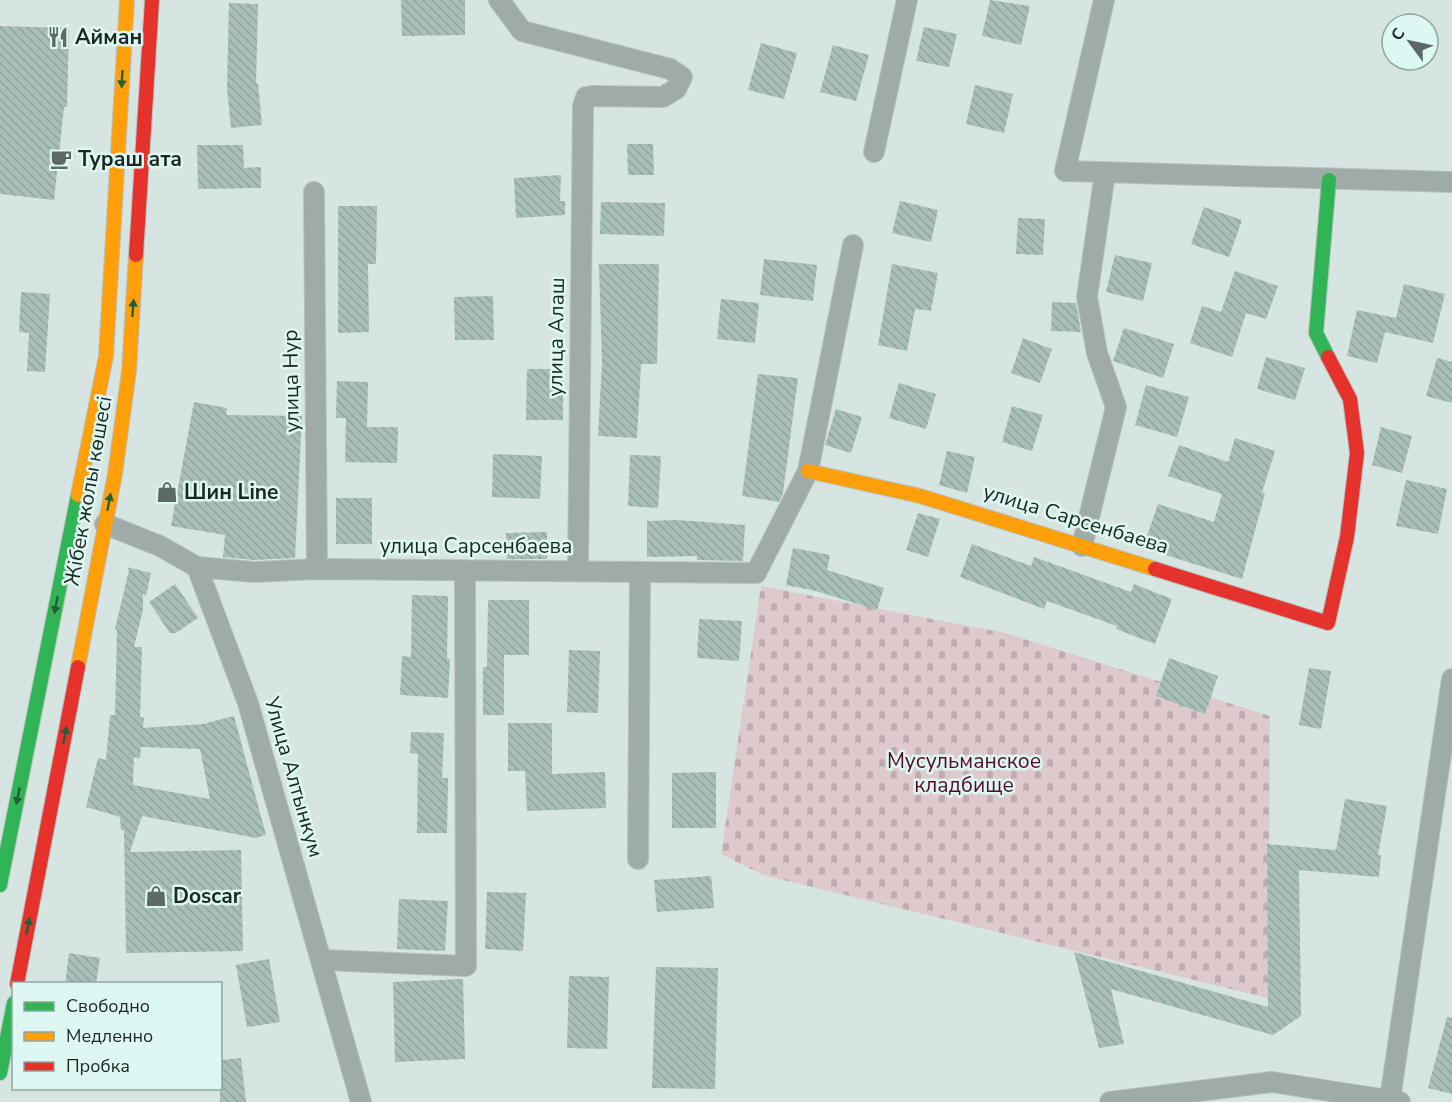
<svg xmlns="http://www.w3.org/2000/svg" width="1452" height="1102" viewBox="0 0 1452 1102" font-family="'Nunito Sans',sans-serif">
	<style>
		.cemetery { fill: url(#cemetery-stones) }
		.building { fill: url(#building-back-hatch); fill-rule: evenodd }
		.lines { fill: none; stroke-linecap: round; stroke-linejoin: round }
		.street-casing { stroke: #b6c1be; stroke-width: 22 }
		.fast-casing { stroke: #b6c1be; stroke-width: 16 }
		.slow-casing { stroke: #b6c1be; stroke-width: 16 }
		.jam-casing { stroke: #b6c1be; stroke-width: 16 }
		.street { stroke: #9faba8; stroke-width: 20 }
		.fast { stroke: #30b455; stroke-width: 14 }
		.slow { stroke: #ff9f0a; stroke-width: 14 }
		.jam { stroke: #e5322d; stroke-width: 14 }
		.oneway { fill: #245f38 }
		.labels { text-anchor: middle; stroke-width: 5; stroke-linejoin: round; paint-order: stroke }
		.poi-label { font-size: 21px; font-weight: bold; fill: #1c2624; stroke: #ddf8f2; text-anchor: start }
		.street-label { font-size: 21px; fill: #1c2624; stroke: #ddf8f2 }
		.park-label { font-size: 21px; fill: #590928; stroke: #ddf8f2 }
	</style>
	<defs>
		<pattern id="cemetery-stones" width="16" height="16" patternUnits="userSpaceOnUse" patternTransform="scale(1.5)"><rect width="16" height="16" fill="#dec9cd"/><path d="M2 7V4a2 2 0 0 1 4 0v3zM10 15v-3a2 2 0 0 1 4 0v3z" fill="#beacb0"/></pattern>
		<pattern id="building-back-hatch" width="6" height="6" patternUnits="userSpaceOnUse" patternTransform="scale(1.5)"><rect width="6" height="6" fill="#a8beb9"/><path d="M-1 5l2 2M0 0l6 6M5-1l2 2" fill="none" stroke="#90a39f"/></pattern>
	</defs>
	<rect width="100%" height="100%" fill="#d6e5e1"/>
	<path class="cemetery" d="M761 586 1005 633 1270 716 1268 998 763 875 721 854Z"/>
	<g class="building">
		<path d="M401 0H465V35L402 36Z"/>
		<path d="M990 0 1030 6 1021 45 982 36Z"/>
		<path d="M229 3 258 4 256 83H258L262 125 231 128 227 88Z"/>
		<path d="M0 26 69 28 67 107H64L54 200 0 194Z"/>
		<path d="M924 27 957 34 949 67 916 61Z"/>
		<path d="M761 43 797 53 784 99 748 90Z"/>
		<path d="M833 45 869 55 856 101 820 92Z"/>
		<path d="M975 85 1013 94 1004 133 966 124Z"/>
		<path d="M627 144H653L654 175H628Z"/>
		<path d="M197 145H243L244 168 261 167V188L198 189Z"/>
		<path d="M561 175 560 201H565V215L516 218 514 178Z"/>
		<path d="M900 201 938 210 931 242 892 233Z"/>
		<path d="M601 202 665 203 664 236 600 234Z"/>
		<path d="M338 206H377L376 264H368L369 332 338 333Z"/>
		<path d="M1204 207 1242 220 1229 257 1191 244Z"/>
		<path d="M1018 218 1045 219 1043 255 1016 254Z"/>
		<path d="M1115 255 1152 263 1143 301 1106 292Z"/>
		<path d="M764 259 817 265 813 301 760 295Z"/>
		<path d="M599 264H659L657 364H641L637 438 598 436 602 363Z"/>
		<path d="M892 264 938 273 931 311 915 309 907 351 878 345Z"/>
		<path d="M1235 271 1278 286 1266 319 1246 313 1232 357 1190 343 1202 306 1221 312Z"/>
		<path d="M1404 284 1445 294 1433 343 1385 332 1377 363 1347 356 1357 310 1396 318Z"/>
		<path d="M21 292 50 294 45 372 27 371 29 333 19 332Z"/>
		<path d="M493 296 494 340H455L454 297Z"/>
		<path d="M721 299 759 303 755 343 717 339Z"/>
		<path d="M1052 302 1076 303 1081 332 1051 331Z"/>
		<path d="M1124 328 1174 344 1163 378 1113 361Z"/>
		<path d="M1023 338 1052 349 1040 383 1011 373Z"/>
		<path d="M1266 357 1305 368 1295 400 1257 389Z"/>
		<path d="M1437 358 1452 362V403L1426 396Z"/>
		<path d="M527 369H563V420H526Z"/>
		<path d="M758 374 798 378 783 493 779 502 742 496Z"/>
		<path d="M337 381 368 382 367 427H398L397 463 345 462 346 418H336Z"/>
		<path d="M899 383 936 394 926 429 889 418Z"/>
		<path d="M1146 385 1189 397 1177 437 1135 425Z"/>
		<path d="M194 402 227 408 226 415 302 416 295 558 254 560 223 557 225 535 171 526Z"/>
		<path d="M1012 406 1043 415 1032 451 1002 442Z"/>
		<path d="M836 409 862 417 851 453 825 445Z"/>
		<path d="M1381 427 1412 436 1402 473 1372 465Z"/>
		<path d="M1235 438 1275 451 1262 492 1265 493 1242 579 1143 548 1158 504 1214 522 1222 494 1168 476 1179 445 1228 462Z"/>
		<path d="M947 451 975 457 967 493 939 485Z"/>
		<path d="M493 454 542 456 540 499 492 497Z"/>
		<path d="M630 455 661 456 658 508 628 506Z"/>
		<path d="M1406 480 1447 489 1438 534 1396 526Z"/>
		<rect x="336" y="498" width="36" height="46"/>
		<path d="M918 513 940 519 928 557 906 550Z"/>
		<path d="M677 520 745 525 743 561 697 560V556L647 557V521Z"/>
		<path d="M547 532V559H507L506 533Z"/>
		<path d="M972 544 1031 566 1034 557 1131 592 1134 584 1172 599 1155 644 1116 629 1117 626 1047 601 1044 609 960 577Z"/>
		<path d="M793 548 830 555 827 570 884 588 877 610 816 591 786 585Z"/>
		<path d="M127 567 151 573 146 596 143 593V609L134 647H142L140 717 144 718 143 728 203 724 234 716 266 835 256 838 142 816 130 852 241 850 243 951 126 953 124 830H121L120 817 86 807 98 758 106 760 110 715H115L117 630 115 629 129 570ZM141 747 200 749 210 799 133 785 134 757 140 758Z"/>
		<path d="M175 584 198 618 176 633H170L149 602Z"/>
		<path d="M412 595 448 596 447 659H450L448 698 400 695 402 656 411 657Z"/>
		<path d="M488 600H529V655H504V715H483V667H487Z"/>
		<path d="M699 619 742 621 739 661 697 658Z"/>
		<path d="M569 650 600 651 598 713 567 712Z"/>
		<path d="M1169 658 1218 676 1205 714 1156 696Z"/>
		<path d="M1309 668 1331 671 1321 729 1299 725Z"/>
		<path d="M508 723H552V774L605 772 606 808 527 811 525 771H508Z"/>
		<path d="M411 732 444 733 442 778H448L447 833H417L418 754 410 753Z"/>
		<path d="M716 772V828H672V773Z"/>
		<path d="M1345 799 1387 806 1378 855H1381L1379 877 1299 870 1301 1016 1273 1035 1111 989 1124 1044 1099 1048 1074 952 1268 1007 1267 844 1336 850Z"/>
		<path d="M711 876 714 908 657 912 654 880Z"/>
		<path d="M487 892 526 893 523 951 485 949Z"/>
		<path d="M399 899 448 901 445 951 397 949Z"/>
		<path d="M69 953 100 958 96 984H65Z"/>
		<path d="M269 959 280 1022 247 1027 236 965Z"/>
		<path d="M656 967 718 968 715 1089 652 1088Z"/>
		<path d="M569 976 609 977 607 1049 567 1048Z"/>
		<path d="M463 979 465 1059 395 1062 393 982Z"/>
		<path d="M1447 1017 1452 1018V1094L1428 1088Z"/>
		<path d="M241 1058 246 1102H220V1060Z"/>
	</g>
	<g class="lines">
		<defs>
			<g id="street">
				<path d="M499 0 522 31 670 69 682 77 676 89 663 97 592 96 586 97 583 106 578 569"/>
				<path d="M1104 0 1065 171 1452 182"/>
				<path d="M874 152 907 0"/>
				<path d="M314 192 317 569"/>
				<path d="M105 524 160 546 197 567 248 703 361 1102"/>
				<path d="M1082 546 1116 407 1097 353 1087 297 1105 173"/>
				<path d="M197 567 254 572 317 569 756 573 808 471 853 245"/>
				<path d="M638 859 640 573"/>
				<path d="M323 960 466 966 465 571"/>
				<path d="M1390 1099 1452 679"/>
				<path d="M1110 1102 1272 1082 1400 1102"/>
			</g>
			<g id="fast">
				<path d="M1328 357 1316 333 1329 180"/>
				<path d="M0 885 78 495"/>
				<path d="M0 1073 14 1003"/>
			</g>
			<g id="slow">
				<path d="M808 471 920 496 1155 569"/>
				<path d="M78 495 106 356 127 0"/>
				<path d="M78 667 115 474 129 371 136 255"/>
			</g>
			<g id="jam">
				<path d="M136 255 152 0"/>
				<path d="M1155 569 1328 623 1347 537 1357 453 1350 399 1328 357"/>
				<path d="M17 984 78 667"/>
			</g>
		</defs>
		<use href="#street" class="street-casing"/>
		<use href="#fast" class="fast-casing"/>
		<use href="#slow" class="slow-casing"/>
		<use href="#jam" class="jam-casing"/>
		<use href="#street" class="street"/>
		<use href="#fast" class="fast"/>
		<use href="#slow" class="slow"/>
		<use href="#jam" class="jam"/>
	</g>
	<defs><path id="oneway-solid" d="M-6-.8H1V-3.2L6.5 0L1 3.2V.8H-6Z" transform="scale(1.5)"/></defs>
	<g class="oneway">
		<use href="#oneway-solid" transform="translate(122 79) rotate(93)"/>
		<use href="#oneway-solid" transform="translate(133 308) rotate(-86)"/>
		<use href="#oneway-solid" transform="translate(109 502) rotate(-79)"/>
		<use href="#oneway-solid" transform="translate(56 605) rotate(101)"/>
		<use href="#oneway-solid" transform="translate(65 735) rotate(-79)"/>
		<use href="#oneway-solid" transform="translate(18 796) rotate(101)"/>
		<use href="#oneway-solid" transform="translate(28 926) rotate(-79)"/>
	</g>
	<defs>
		<symbol id="restaurant-bare" viewBox="-9 -9 18 18"><path d="M-5-6h1v4h1v-4h1v4h1v-4h1v5L-1.5 .5V6h-2V.5L-5-1ZM5-6V6H3V1.5H1.5Q1.5-4 5-6Z" fill="#5d6966" stroke="#ddf8f2" stroke-width="2.5" paint-order="stroke"/></symbol>
		<symbol id="cafe-bare" viewBox="-9 -9 18 18"><path d="M-5.5-4.5H6V0H3Q3 3.5 0 3.5H-2.5Q-5.5 3.5-5.5 0ZM3-3.2v2h1.7v-2ZM-6 4.5H4V6H-6Z" fill="#5d6966" stroke="#ddf8f2" stroke-width="2.5" paint-order="stroke"/></symbol>
		<symbol id="shop-bare" viewBox="-9 -9 18 18"><path d="M-5-2.5h2.3a2.7 3.5 0 0 1 5.4 0H5L5.5 6h-11ZM-1.5-2.5h3a1.5 2.3 0 0 0-3 0Z" fill="#5d6966" stroke="#ddf8f2" stroke-width="2.5" paint-order="stroke"/></symbol>
	</defs>
	<g fill-rule="evenodd">
		<use href="#restaurant-bare" x="43" y="22" width="30" height="30"/>
		<use href="#cafe-bare" x="46" y="144" width="30" height="30"/>
		<use href="#shop-bare" x="152" y="477" width="30" height="30"/>
		<use href="#shop-bare" x="141" y="881" width="30" height="30"/>
	</g>
	<g class="labels">
		<g class="poi-label">
			<text x="75" y="44">Айман</text>
			<text x="78" y="166">Тураш ата</text>
			<text x="184" y="499">Шин Line</text>
			<text x="173" y="903">Doscar</text>
		</g>
		<g class="street-label">
			<text transform="translate(556 337) rotate(-89)" y="7">улица Алаш</text>
			<text transform="translate(291 381) rotate(-91)" y="7">улица Нур</text>
			<text transform="translate(88 491) rotate(-80)" y="7">Жібек жолы көшесі</text>
			<text transform="translate(1076 519) rotate(17)" y="7">улица Сарсенбаева</text>
			<text x="476" y="553">улица Сарсенбаева</text>
			<text transform="translate(294 777) rotate(74)" y="7">Улица Алтынкум</text>
		</g>
		<g class="park-label">
			<text x="964" y="768">Мусульманское<tspan x="964" dy="24">кладбище</tspan></text>
		</g>
	</g>
	<rect x="12" y="982" width="210" height="108" fill="#ddf8f2" stroke="#90a4a0" stroke-width="1.5"/>
	<rect x="24" y="1002" width="30" height="9" fill="#30b455" stroke="#90a4a0" stroke-width="1.5"/>
	<text x="66" y="1012" font-size="18" fill="#1c2624">Свободно</text>
	<rect x="24" y="1032" width="30" height="9" fill="#ff9f0a" stroke="#90a4a0" stroke-width="1.5"/>
	<text x="66" y="1042" font-size="18" fill="#1c2624">Медленно</text>
	<rect x="24" y="1062" width="30" height="9" fill="#e5322d" stroke="#90a4a0" stroke-width="1.5"/>
	<text x="66" y="1072" font-size="18" fill="#1c2624">Пробка</text>
	<g transform="translate(1410 42) rotate(303)"><circle r="28" fill="#ddf8f2" stroke="#90a4a0" stroke-width="1.5"/>
	<path d="M0-4.5L10 22L0 15L-10 22Z" fill="#5d6966"/>
	<text y="-9" font-size="16" font-weight="bold" text-anchor="middle" fill="#1c2624">С</text>
	</g>
</svg>
